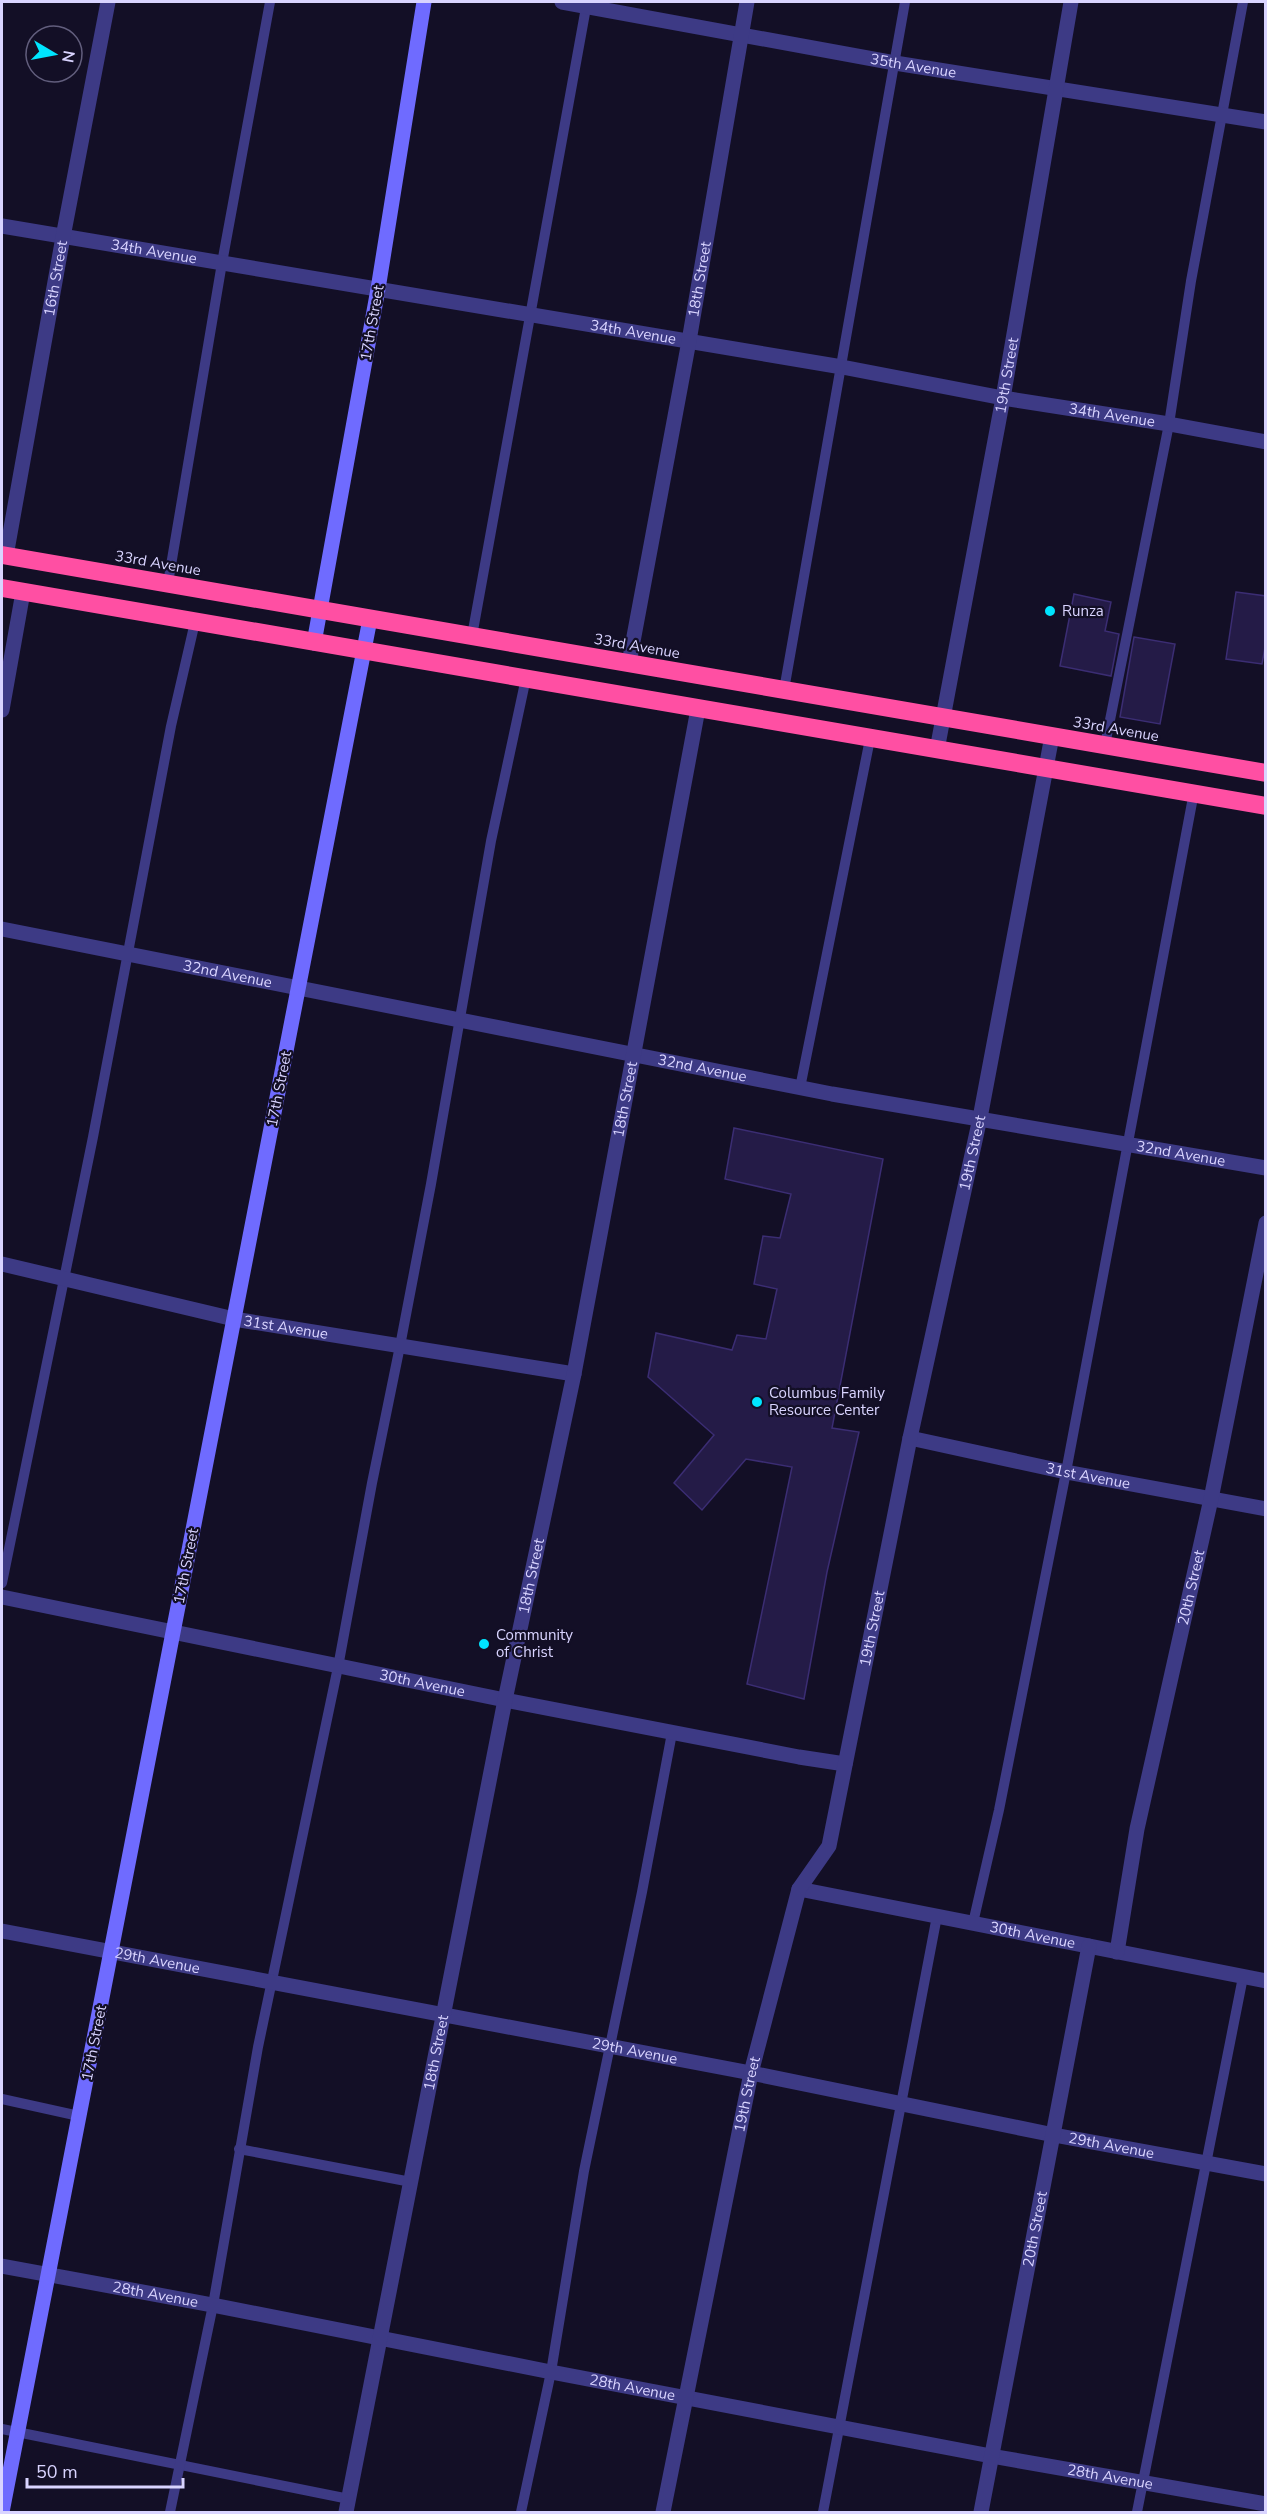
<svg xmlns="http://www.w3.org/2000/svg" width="1267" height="2514" viewBox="0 0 1267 2514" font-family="'Nunito Sans',sans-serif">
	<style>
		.building { fill: #241b47; stroke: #3b2d73; stroke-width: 1.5 }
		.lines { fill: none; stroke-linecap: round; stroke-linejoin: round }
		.lane { stroke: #3d3a85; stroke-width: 10 }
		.street { stroke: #3d3a85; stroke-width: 15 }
		.secondary { stroke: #6f6bff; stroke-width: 15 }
		.highway { stroke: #ff4fa3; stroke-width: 18 }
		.poi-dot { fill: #00e5ff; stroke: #130f26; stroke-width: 2 }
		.labels { text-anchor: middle; stroke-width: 4.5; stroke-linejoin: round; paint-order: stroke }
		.street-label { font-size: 15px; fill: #d9d4ff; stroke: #130f26 }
		.poi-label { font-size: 15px; fill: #d9d4ff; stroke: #130f26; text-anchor: start }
	</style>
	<rect width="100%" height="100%" fill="#130f26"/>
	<g class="building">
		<path d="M1236 592 1266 596V642L1262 664 1226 659Z"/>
		<path d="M1074 594 1111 602 1105 631 1119 634 1111 676 1060 666Z"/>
		<path d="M1134 637 1175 644 1160 724 1120 717Z"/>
		<path d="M734 1128 883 1159 832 1428 859 1432 827 1572 804 1699 747 1684 792 1467 746 1459 702 1510 674 1483 714 1435 648 1377 656 1333 732 1350 737 1335 766 1339 777 1289 754 1284 763 1236 780 1238 791 1194 725 1179Z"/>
	</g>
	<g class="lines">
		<g class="lane">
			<path d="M168 583 222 263 270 2"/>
			<path d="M472 636 587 2"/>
			<path d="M784 690 905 2"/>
			<path d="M1105 745 1169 424 1191 281 1243 2"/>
			<path d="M800 1088 870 739"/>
			<path d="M2 1583 93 1137 171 726 195 622"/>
			<path d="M973 1923 999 1810 1066 1472 1194 792"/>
			<path d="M2 2099 79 2116"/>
			<path d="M239 2149 411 2182"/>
			<path d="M2 2429 349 2499"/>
			<path d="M170 2512 213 2305 258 2047 338 1667 372 1483 400 1346 431 1184 491 841 526 678"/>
			<path d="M521 2512 551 2372 584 2171 642 1892 672 1733"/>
			<path d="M823 2512 937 1916"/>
			<path d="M1137 2512 1243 1977"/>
		</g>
		<g class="street">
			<path id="s1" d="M562 2 895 63 1266 122"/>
			<path id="s2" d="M2 226 842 367 1003 398 1169 424 1266 442"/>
			<path id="s3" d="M6 556 63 237 108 2"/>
			<path id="s4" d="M629 663 689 341 747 2"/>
			<path d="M2 710 23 592"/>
			<path id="s5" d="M937 750 1003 398 1071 2"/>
			<path id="s6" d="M2 929 832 1094 1266 1168"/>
			<path id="s7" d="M2 1264 234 1319 574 1374"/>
			<path id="s8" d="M910 1438 1066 1472 1266 1509"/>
			<path id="s9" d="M2 1597 505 1700 799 1757 845 1764"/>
			<path id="s10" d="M799 1889 1266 1981"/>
			<path id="s11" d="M2 1931 751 2073 1054 2135 1266 2174"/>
			<path id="s12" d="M1117 1952 1137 1829 1211 1499 1266 1223"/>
			<path id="s13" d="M2 2266 213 2305 551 2372 991 2456 1266 2504"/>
			<path id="s14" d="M346 2512 505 1700 574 1374 698 709"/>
			<path id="s15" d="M663 2512 751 2073 799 1889 829 1846 910 1438 980 1118 1052 736"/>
			<path id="s16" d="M981 2512 1089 1946"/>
		</g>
		<g class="secondary">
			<path d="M314 643 378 289 424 2"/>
			<path d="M2 2512 370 619"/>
		</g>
		<g class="highway">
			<path d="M2 555 1266 773"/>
			<path d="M2 588 1266 806"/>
		</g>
	</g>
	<g class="poi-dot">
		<circle cx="1050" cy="611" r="6"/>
		<circle cx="757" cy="1402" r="6"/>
		<circle cx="484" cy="1644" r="6"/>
	</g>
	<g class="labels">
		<g class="street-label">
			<text dy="5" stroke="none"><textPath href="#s1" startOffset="357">35th Avenue</textPath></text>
			<text dy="5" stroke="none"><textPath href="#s2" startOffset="154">34th Avenue</textPath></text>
			<text dy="5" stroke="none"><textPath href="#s3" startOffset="282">16th Street</textPath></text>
			<text dy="5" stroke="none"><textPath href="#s4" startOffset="390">18th Street</textPath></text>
			<text transform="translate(372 323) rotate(-80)" y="5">17th Street</text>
			<text dy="5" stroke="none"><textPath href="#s2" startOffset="640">34th Avenue</textPath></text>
			<text dy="5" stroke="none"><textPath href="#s5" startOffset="381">19th Street</textPath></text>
			<text dy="5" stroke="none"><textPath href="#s2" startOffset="1126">34th Avenue</textPath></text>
			<text transform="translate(158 563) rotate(10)" y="5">33rd Avenue</text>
			<text transform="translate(637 646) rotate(10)" y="5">33rd Avenue</text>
			<text transform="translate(1116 729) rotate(10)" y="5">33rd Avenue</text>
			<text dy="5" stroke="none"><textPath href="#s6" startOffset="230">32nd Avenue</textPath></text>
			<text dy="5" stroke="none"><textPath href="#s6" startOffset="714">32nd Avenue</textPath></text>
			<text transform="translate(279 1089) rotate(-79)" y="5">17th Street</text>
			<text dy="5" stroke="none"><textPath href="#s14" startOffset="1440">18th Street</textPath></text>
			<text dy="5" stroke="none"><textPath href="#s15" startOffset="1398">19th Street</textPath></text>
			<text dy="5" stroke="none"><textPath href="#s6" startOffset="1200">32nd Avenue</textPath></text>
			<text dy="5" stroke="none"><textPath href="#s7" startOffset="291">31st Avenue</textPath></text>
			<text dy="5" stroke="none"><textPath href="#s8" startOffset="182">31st Avenue</textPath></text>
			<text transform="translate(186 1566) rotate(-79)" y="5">17th Street</text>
			<text dy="5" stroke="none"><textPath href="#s14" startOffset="954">18th Street</textPath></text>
			<text dy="5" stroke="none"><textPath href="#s12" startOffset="372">20th Street</textPath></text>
			<text dy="5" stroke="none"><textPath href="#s15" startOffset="912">19th Street</textPath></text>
			<text dy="5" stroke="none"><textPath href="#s9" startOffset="429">30th Avenue</textPath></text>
			<text dy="5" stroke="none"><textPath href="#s10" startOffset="238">30th Avenue</textPath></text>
			<text dy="5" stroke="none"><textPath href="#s11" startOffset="158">29th Avenue</textPath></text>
			<text transform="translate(94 2043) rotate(-79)" y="5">17th Street</text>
			<text dy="5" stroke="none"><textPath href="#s11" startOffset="644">29th Avenue</textPath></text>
			<text dy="5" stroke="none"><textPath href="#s14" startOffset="468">18th Street</textPath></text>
			<text dy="5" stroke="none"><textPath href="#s15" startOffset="426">19th Street</textPath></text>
			<text dy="5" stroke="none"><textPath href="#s11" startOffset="1130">29th Avenue</textPath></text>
			<text dy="5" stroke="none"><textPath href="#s16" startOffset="288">20th Street</textPath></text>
			<text dy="5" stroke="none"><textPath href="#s13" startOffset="156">28th Avenue</textPath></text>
			<text dy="5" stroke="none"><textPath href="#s13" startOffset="642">28th Avenue</textPath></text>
			<text dy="5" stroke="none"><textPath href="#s13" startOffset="1128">28th Avenue</textPath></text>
		</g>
		<g class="poi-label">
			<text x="1062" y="616">Runza</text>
			<text x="769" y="1398">Columbus Family<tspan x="769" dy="17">Resource Center</tspan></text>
			<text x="496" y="1640">Community<tspan x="496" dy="17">of Christ</tspan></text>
		</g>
	</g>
	<rect width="1267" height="2514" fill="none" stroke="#d9d4ff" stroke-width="6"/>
	<g transform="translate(54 54) rotate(100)"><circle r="28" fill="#130f26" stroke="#625e7d" stroke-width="1.5"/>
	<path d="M0-4.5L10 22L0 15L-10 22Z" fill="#00e5ff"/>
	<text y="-9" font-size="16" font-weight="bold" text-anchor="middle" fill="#d9d4ff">N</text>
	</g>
	<path d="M27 2478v9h156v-9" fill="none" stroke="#d9d4ff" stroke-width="3"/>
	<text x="36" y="2478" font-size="18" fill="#d9d4ff" stroke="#130f26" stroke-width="4.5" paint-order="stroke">50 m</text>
</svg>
